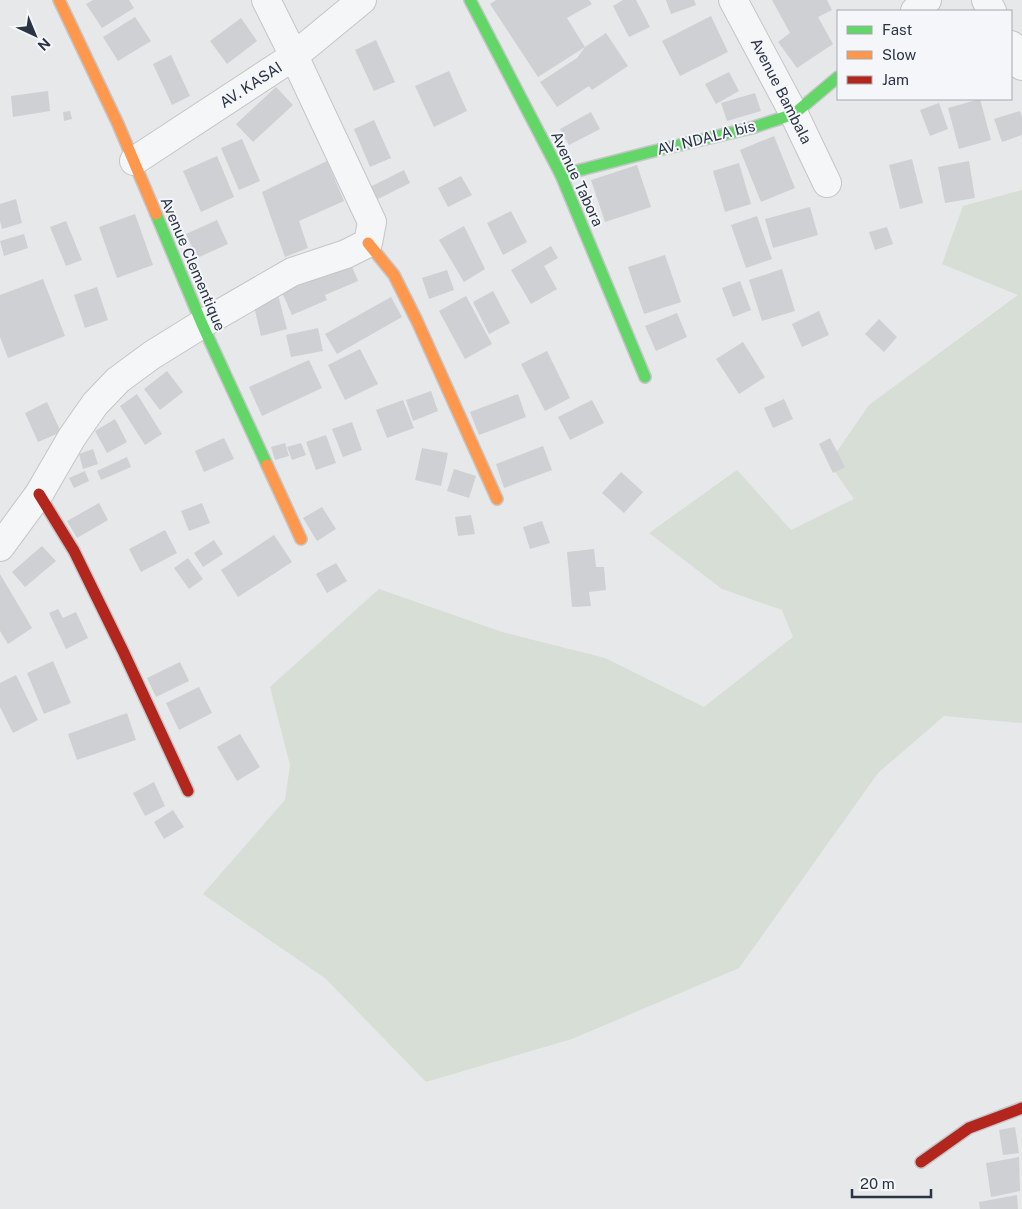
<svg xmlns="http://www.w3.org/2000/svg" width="1022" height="1209" viewBox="0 0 1022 1209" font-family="'Public Sans',sans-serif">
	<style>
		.green { fill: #d6ded6 }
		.building { fill: #ced0d3 }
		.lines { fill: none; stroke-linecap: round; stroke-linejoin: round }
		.street-casing { stroke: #c4c6c8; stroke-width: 30 }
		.fast-casing { stroke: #c4c6c8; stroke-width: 14 }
		.slow-casing { stroke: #c4c6c8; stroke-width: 14 }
		.jam-casing { stroke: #c4c6c8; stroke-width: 14 }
		.street { stroke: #f5f6f7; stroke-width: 28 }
		.fast { stroke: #63d668; stroke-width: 11 }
		.slow { stroke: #ff974d; stroke-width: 11 }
		.jam { stroke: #b3261e; stroke-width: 11 }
		.labels { text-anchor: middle; stroke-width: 4; stroke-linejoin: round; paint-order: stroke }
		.street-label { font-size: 15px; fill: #2b3445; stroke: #f4f6f9 }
	</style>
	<rect width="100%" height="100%" fill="#e6e8ea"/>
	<path class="green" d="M1022 190V723L944 716 878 773 739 968 572 1039 426 1082 326 979 203 894 285 800 290 765 270 687 379 589 502 632 605 658 704 707 793 637 782 610 722 589 649 533 737 470 791 530 854 499 829 463 869 405 1018 295 942 264 963 206Z"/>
	<g class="building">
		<path d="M93 0H129L134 8 102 28 86 4Z"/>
		<path d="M496 0H589L592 4 567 18 585 47 606 33 628 66 592 90 589 86 557 107 540 82 577 58 585 47 538 77 490 4Z"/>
		<path d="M623 0H636L650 27 629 37 613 6Z"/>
		<path d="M666 0H694L696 5 671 14Z"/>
		<path d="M772 0H827L832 10 818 17 833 44 797 68 778 42 790 33Z"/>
		<path d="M711 16 728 52 680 76 662 41Z"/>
		<path d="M135 17 151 41 118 61 103 37Z"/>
		<path d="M241 18 257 41 227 64 210 41Z"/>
		<path d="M376 40 395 82 374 91 355 50Z"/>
		<path d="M171 55 190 96 172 105 153 64Z"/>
		<path d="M449 71 467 111 434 127 415 86Z"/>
		<path d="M729 72 739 91 716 104 705 84Z"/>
		<path d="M276 87 293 105 253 142 236 124Z"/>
		<path d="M48 91 50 111 13 117 11 96Z"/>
		<path d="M755 93 761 111 727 121 721 103Z"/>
		<path d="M980 99 991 140 959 149 948 108Z"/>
		<path d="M939 103 948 129 930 136 920 110Z"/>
		<path d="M70 111 72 119 64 121 63 112Z"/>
		<path d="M1020 111 1022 117V135L1002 142 994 119Z"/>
		<path d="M591 112 600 129 569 145 560 129Z"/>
		<path d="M374 120 391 158 370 167 354 129Z"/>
		<path d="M774 136 795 188 761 202 740 150Z"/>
		<path d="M242 139 260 181 239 190 221 148Z"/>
		<path d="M217 156 234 197 201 212 183 171Z"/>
		<path d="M912 159 923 203 900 209 889 165Z"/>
		<path d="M327 161 344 201 299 221 308 248 285 257 262 192Z"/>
		<path d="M969 161 975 198 945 203 938 167Z"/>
		<path d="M739 163 751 204 725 212 713 171Z"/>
		<path d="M637 165 651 207 605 222 591 180Z"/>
		<path d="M404 170 410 183 376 200 370 187Z"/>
		<path d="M461 176 472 195 448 207 438 188Z"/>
		<path d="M16 199 22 223 2 229 0 221V204Z"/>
		<path d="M810 207 818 235 773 248 765 219Z"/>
		<path d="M511 211 527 242 503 255 487 223Z"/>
		<path d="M135 214 153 265 117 278 99 227Z"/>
		<path d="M757 216 772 259 746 268 731 225Z"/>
		<path d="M217 220 228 244 197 258 186 234Z"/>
		<path d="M66 221 82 260 66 266 50 227Z"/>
		<path d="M464 226 485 269 464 282 439 240Z"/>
		<path d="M887 227 893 244 875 250 869 232Z"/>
		<path d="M24 234 28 248 4 256 0 241Z"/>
		<path d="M551 246 558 258 544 266 557 289 531 304 511 270Z"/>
		<path d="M665 255 681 302 644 314 628 267Z"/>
		<path d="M351 264 358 281 325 295 327 300 292 315 280 288 321 270 323 276Z"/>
		<path d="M782 269 795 311 762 321 749 280Z"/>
		<path d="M447 270 454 290 429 299 422 278Z"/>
		<path d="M43 279 65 336 8 358 0 337V295Z"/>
		<path d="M740 281 751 310 733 317 722 288Z"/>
		<path d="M97 287 108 320 85 328 74 295Z"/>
		<path d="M493 291 510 323 489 334 473 302Z"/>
		<path d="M278 295 287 329 261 336 253 302Z"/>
		<path d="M466 296 492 344 465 359 439 311Z"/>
		<path d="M391 297 402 317 337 354 325 334Z"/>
		<path d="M819 311 829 335 802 347 792 324Z"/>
		<path d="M677 313 687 337 656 351 645 326Z"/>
		<path d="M879 319 897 337 884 352 865 334Z"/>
		<path d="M318 328 323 351 291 357 286 335Z"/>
		<path d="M743 342 765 377 739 394 716 359Z"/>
		<path d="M360 349 378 384 345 400 328 365Z"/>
		<path d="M547 351 570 398 545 411 521 364Z"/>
		<path d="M309 360 322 388 262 416 249 387Z"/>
		<path d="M167 371 183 392 160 410 144 389Z"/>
		<path d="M431 391 438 411 413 421 406 400Z"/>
		<path d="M137 394 162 434 145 445 120 406Z"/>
		<path d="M518 394 526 417 479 435 470 412Z"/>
		<path d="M784 399 793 419 773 428 764 408Z"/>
		<path d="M403 400 414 428 387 438 376 410Z"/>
		<path d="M592 400 604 423 570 440 558 417Z"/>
		<path d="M47 402 61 432 38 442 25 413Z"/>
		<path d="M115 419 127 442 107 453 95 431Z"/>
		<path d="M352 422 362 450 343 457 332 429Z"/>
		<path d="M326 435 336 463 316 470 306 442Z"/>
		<path d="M224 438 234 459 204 472 195 451Z"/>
		<path d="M830 438 845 467 833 473 819 444Z"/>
		<path d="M285 443 289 456 275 460 271 447Z"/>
		<path d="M301 443 306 455 292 460 287 447Z"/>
		<path d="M543 446 552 470 504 488 496 464Z"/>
		<path d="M422 448 448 453 441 486 415 480Z"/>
		<path d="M93 449 98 464 83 469 79 454Z"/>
		<path d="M127 457 131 467 101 480 97 471Z"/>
		<path d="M454 469 476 476 469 498 447 491Z"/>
		<path d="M85 471 89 481 74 488 69 478Z"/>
		<path d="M621 472 643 492 624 513 602 493Z"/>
		<path d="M99 503 108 520 77 538 67 521Z"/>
		<path d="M202 503 210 523 189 531 181 511Z"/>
		<path d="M322 507 336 529 317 541 303 518Z"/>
		<path d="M471 515 475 534 458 536 455 517Z"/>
		<path d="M542 521 550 543 530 549 523 527Z"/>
		<path d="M165 530 177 553 141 572 129 549Z"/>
		<path d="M274 535 292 562 238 597 221 570Z"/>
		<path d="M214 540 223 554 203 567 194 553Z"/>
		<path d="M42 546 56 561 25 587 12 572Z"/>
		<path d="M594 549 596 567H604L606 590 589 592 591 606 572 607 567 552Z"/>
		<path d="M188 558 203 579 189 589 174 568Z"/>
		<path d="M336 563 347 581 327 593 316 574Z"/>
		<path d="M0 574 32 628 8 644 0 631Z"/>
		<path d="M58 609 63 618 76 612 88 638 66 649 49 613Z"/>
		<path d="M53 661 71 703 44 714 27 673Z"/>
		<path d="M180 662 189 681 156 697 147 678Z"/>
		<path d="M16 675 38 720 13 733 0 707V683Z"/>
		<path d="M199 687 212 713 179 730 166 703Z"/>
		<path d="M127 713 136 740 77 760 68 734Z"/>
		<path d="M240 734 260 767 237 781 217 747Z"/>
		<path d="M154 782 165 806 145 816 133 793Z"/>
		<path d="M173 810 184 827 164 839 154 822Z"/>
		<path d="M1015 1127 1019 1153 1003 1155 999 1130Z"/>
		<path d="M1019 1157 1020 1191 991 1197 986 1163Z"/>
		<path d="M1017 1195 1018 1209H980L979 1202Z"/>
	</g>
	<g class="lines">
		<defs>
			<g id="street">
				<path d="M733 0 794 114 827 183"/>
				<path d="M986 0 992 11"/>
				<path d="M915 11 927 0"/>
				<path d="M1011 45 1022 66"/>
				<path d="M134 161 294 56 362 0"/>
				<path d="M0 547 39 494 72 437 95 404 118 380 152 355 202 324 292 272 346 254 368 243 372 222 294 56 266 0"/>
			</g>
			<g id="fast">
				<path d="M470 0 561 175 645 377"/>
				<path d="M561 175 650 152 751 128 794 114 838 77"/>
				<path d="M156 214 202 324 267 465"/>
			</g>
			<g id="slow">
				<path d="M59 0 118 124 156 214"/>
				<path d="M368 243 394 275 417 321 497 499"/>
				<path d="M267 465 301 539"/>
			</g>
			<g id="jam">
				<path d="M39 494 74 551 123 651 188 791"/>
				<path d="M921 1162 969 1128 1022 1108"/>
			</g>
		</defs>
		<use href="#street" class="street-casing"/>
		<use href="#fast" class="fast-casing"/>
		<use href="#slow" class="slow-casing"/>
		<use href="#jam" class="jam-casing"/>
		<use href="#street" class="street"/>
		<use href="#fast" class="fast"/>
		<use href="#slow" class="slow"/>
		<use href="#jam" class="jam"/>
	</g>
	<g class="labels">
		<g class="street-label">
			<text transform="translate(251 85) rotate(-33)" y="5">AV. KASAI</text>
			<text transform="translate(781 91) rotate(63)" y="5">Avenue Bambala</text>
			<text transform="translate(706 138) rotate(-14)" y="5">AV. NDALA bis</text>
			<text transform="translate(577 179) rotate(65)" y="5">Avenue Tabora</text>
			<text transform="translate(193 264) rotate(67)" y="5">Avenue Clementique</text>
		</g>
	</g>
	<rect x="837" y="10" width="175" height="90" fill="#f4f6f9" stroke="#a4a8b1"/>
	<rect x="847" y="26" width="25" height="8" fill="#63d668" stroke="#a4a8b1"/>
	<text x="882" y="35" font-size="15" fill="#2b3445">Fast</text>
	<rect x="847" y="51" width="25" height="8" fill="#ff974d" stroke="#a4a8b1"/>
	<text x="882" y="60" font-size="15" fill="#2b3445">Slow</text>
	<rect x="847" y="76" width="25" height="8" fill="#b3261e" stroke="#a4a8b1"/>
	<text x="882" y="85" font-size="15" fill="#2b3445">Jam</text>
	<g transform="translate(35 35) rotate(136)" stroke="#f4f6f9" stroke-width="4" paint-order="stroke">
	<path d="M0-4L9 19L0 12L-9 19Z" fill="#2b3445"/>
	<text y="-8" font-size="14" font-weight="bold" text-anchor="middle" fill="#2b3445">N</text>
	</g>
	<path d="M852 1189v8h79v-8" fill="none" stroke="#2b3445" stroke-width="2.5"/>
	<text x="860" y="1189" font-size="15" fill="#2b3445" stroke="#f4f6f9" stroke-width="4" paint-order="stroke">20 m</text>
</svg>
